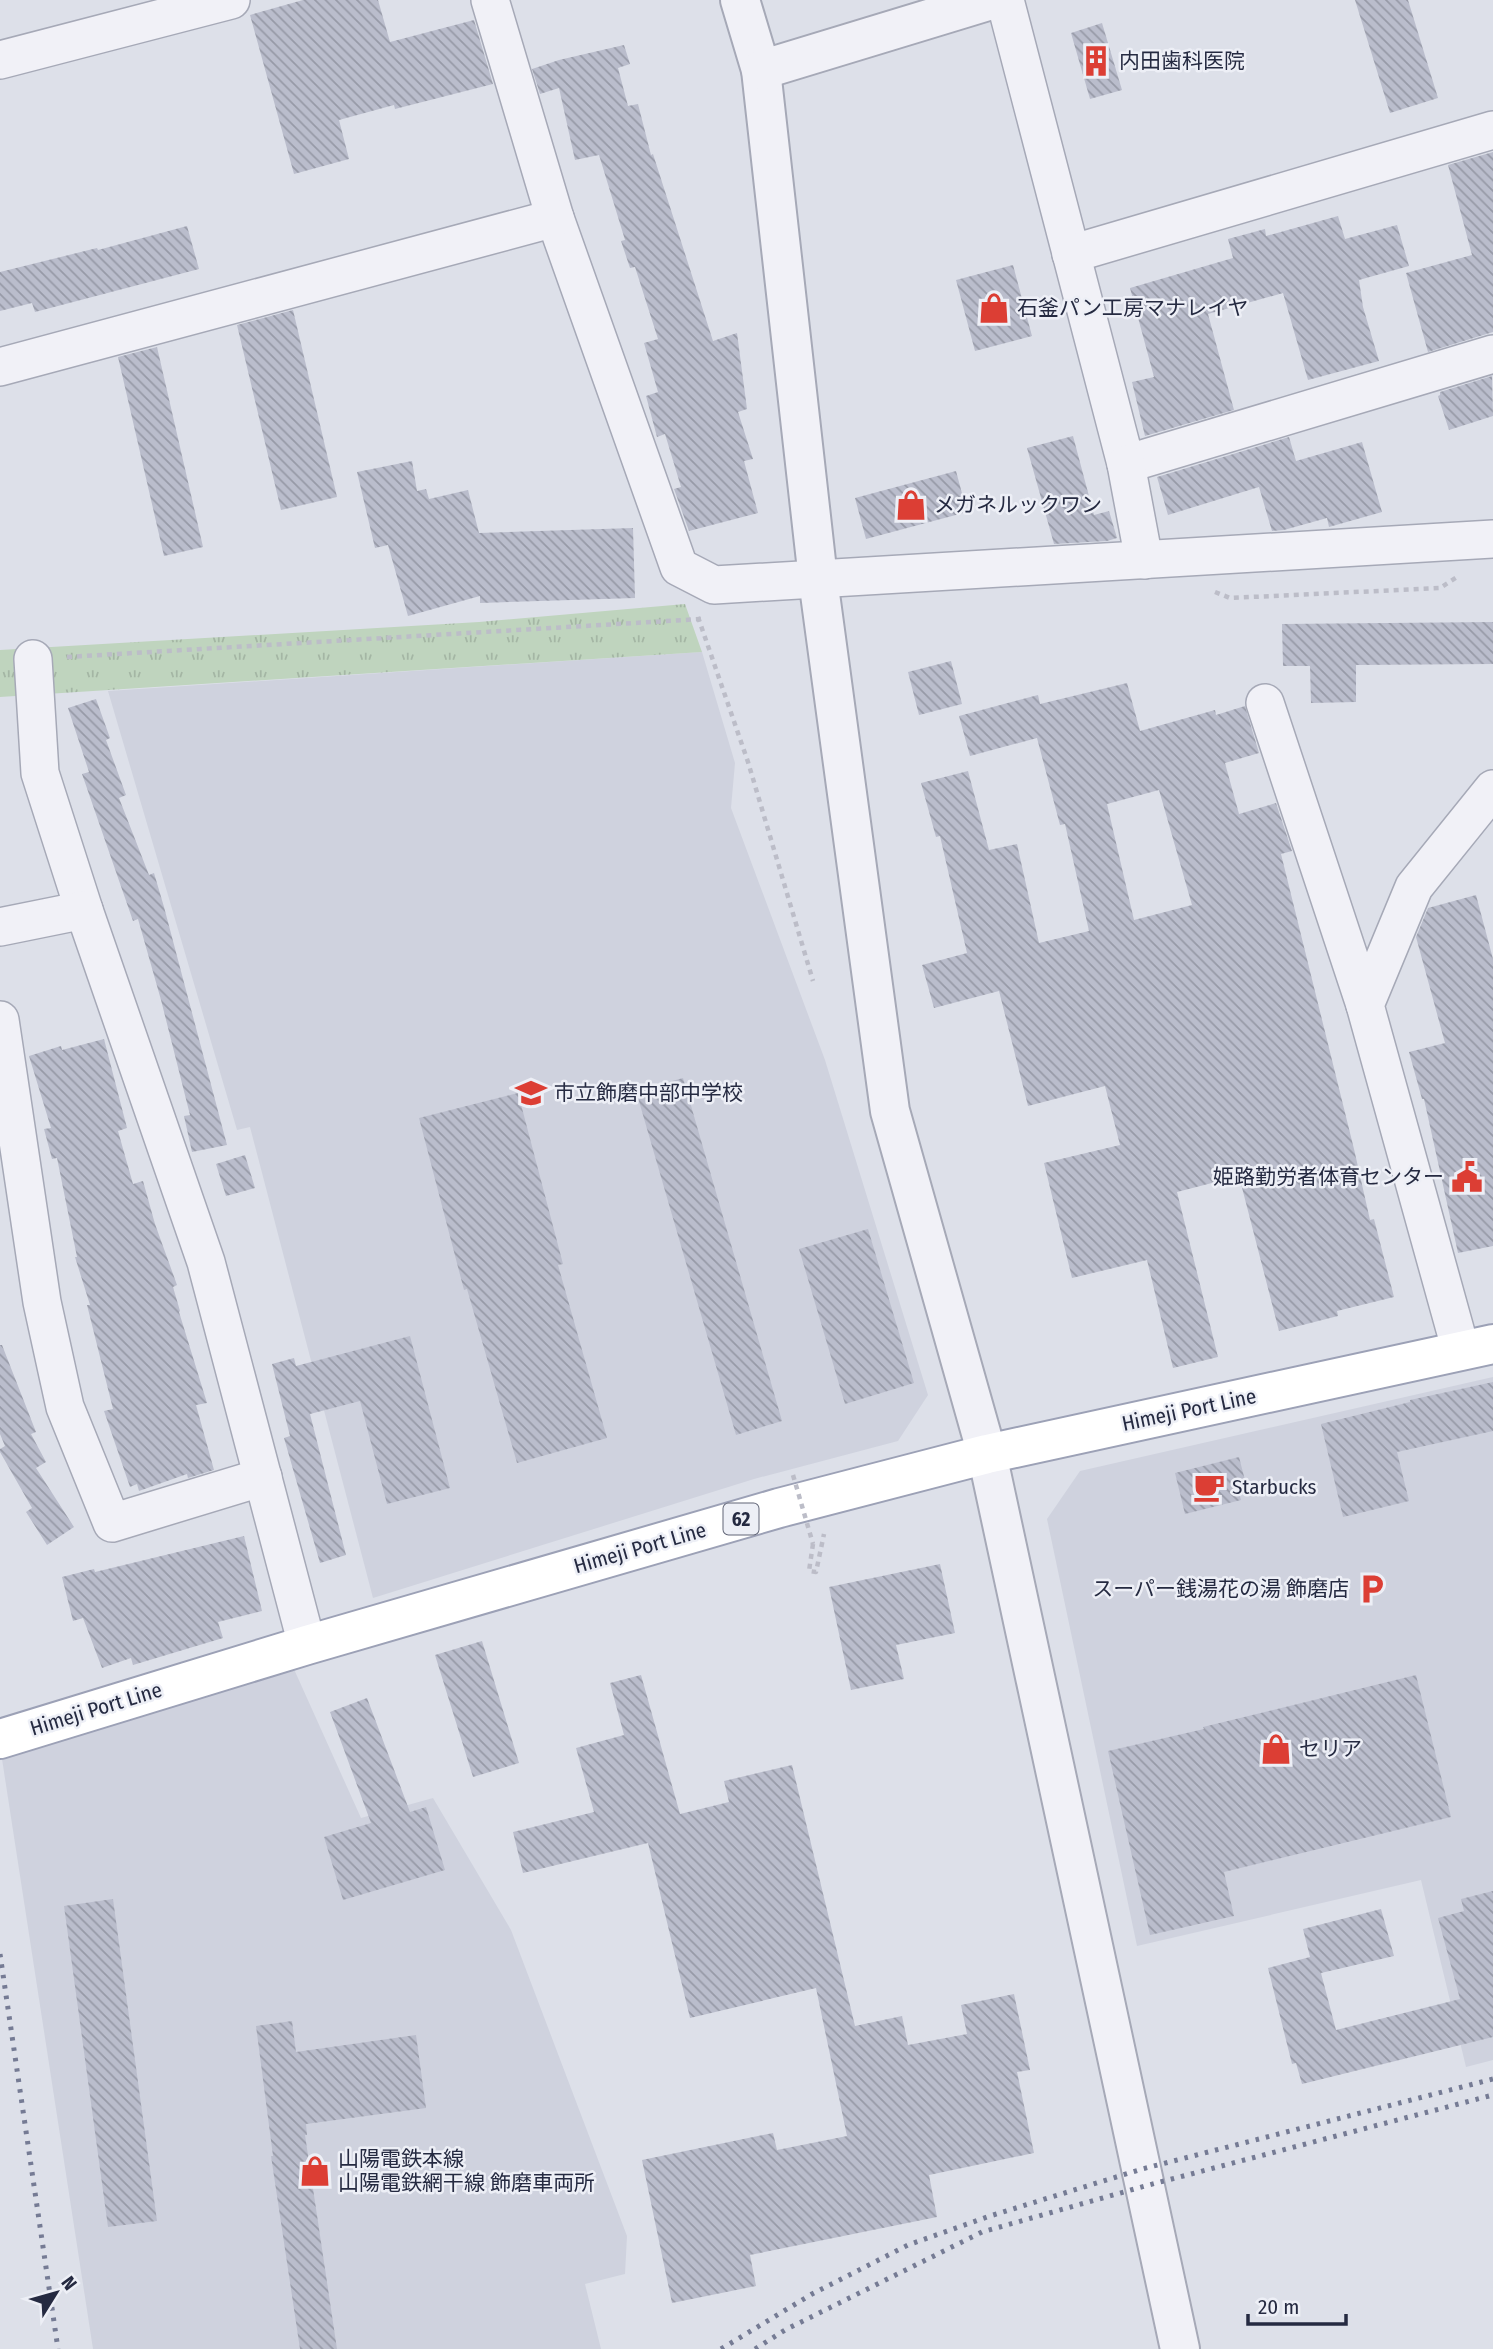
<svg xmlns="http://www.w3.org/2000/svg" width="1493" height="2349" viewBox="0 0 1493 2349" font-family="'Fira Sans Condensed','Noto Sans JP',sans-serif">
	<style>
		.built { fill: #cfd2de }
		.grass { fill: url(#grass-tufts) }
		.building { fill: url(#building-back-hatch); fill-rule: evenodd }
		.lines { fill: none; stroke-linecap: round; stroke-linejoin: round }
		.minor-casing { stroke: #a6a9b7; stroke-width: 40 }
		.tertiary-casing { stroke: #a6a9b7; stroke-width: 42 }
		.primary-casing { stroke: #9ca1b6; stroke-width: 42 }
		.path { stroke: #bcbdc8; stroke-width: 4.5; stroke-dasharray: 5 5; stroke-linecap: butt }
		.minor { stroke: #f1f1f7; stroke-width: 37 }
		.tertiary { stroke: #f1f1f7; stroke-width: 38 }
		.primary { stroke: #fff; stroke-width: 38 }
		.rail { stroke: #757b94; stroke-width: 5; stroke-dasharray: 3.5 7; stroke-linecap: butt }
		.path-bridge { stroke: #bcbdc8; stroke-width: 4.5; stroke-dasharray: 5 5; stroke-linecap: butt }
		.labels { text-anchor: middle; stroke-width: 5; stroke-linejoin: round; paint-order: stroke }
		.shield { fill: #edeff6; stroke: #616577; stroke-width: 2 }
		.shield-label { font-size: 19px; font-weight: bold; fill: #252a41 }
		.poi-label { font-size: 21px; fill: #252a41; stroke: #edeff6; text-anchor: start }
		.street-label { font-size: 21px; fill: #252a41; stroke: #edeff6 }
	</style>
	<defs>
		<pattern id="grass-tufts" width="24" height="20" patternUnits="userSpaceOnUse" patternTransform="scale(1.75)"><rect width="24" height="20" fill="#bfd4be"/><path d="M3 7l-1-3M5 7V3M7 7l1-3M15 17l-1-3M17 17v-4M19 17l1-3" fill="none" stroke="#a4b6a4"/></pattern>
		<pattern id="building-back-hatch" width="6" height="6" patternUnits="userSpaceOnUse" patternTransform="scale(1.75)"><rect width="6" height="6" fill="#babdcc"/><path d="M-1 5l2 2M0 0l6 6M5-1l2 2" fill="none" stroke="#979aa7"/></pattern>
	</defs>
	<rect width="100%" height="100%" fill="#dde0e9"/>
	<g class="built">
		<path d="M702 652 735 763 731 808 825 1060 928 1395 898 1441 754 1479 373 1598 250 1127 237 1130 108 691Z"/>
		<path d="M1493 1377V2060L1466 2067 1421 1880 1137 1946 1047 1519 1080 1471Z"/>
		<path d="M293 1667 361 1818 433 1798 511 1930 627 2236 625 2274 585 2284 601 2349H93L2 1759Z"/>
	</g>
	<path class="grass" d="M685 604 702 652 0 697V650L479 622Z"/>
	<g class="building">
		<path d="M303 0H378L390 42 474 20 493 84 395 109 394 105 339 120 349 159 294 174 250 15Z"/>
		<path d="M1355 0H1408L1438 98 1390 113Z"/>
		<path d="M1102 23 1122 90 1090 99 1071 33Z"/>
		<path d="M624 45 630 64 618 68 628 106 638 104 651 155 653 154 713 341 737 333 747 409 738 412 753 459 744 461 758 513 689 531 674 489 681 487 665 434 657 437 646 396 658 392 644 343 658 339 635 267 630 268 621 241 625 240 599 155 575 160 559 88 540 94 532 69 559 60Z"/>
		<path d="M1493 152V332L1428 352 1406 273 1472 255 1448 165Z"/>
		<path d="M1338 216 1345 239 1397 225 1409 266 1359 280 1363 307 1379 361 1308 380 1283 293 1208 314 1234 410 1145 436 1132 382 1154 377 1130 288 1233 258 1228 239 1265 229 1266 236Z"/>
		<path d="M187 226 199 269 35 312 32 303 0 311V272L97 248 98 250Z"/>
		<path d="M1013 265 1032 336 975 351 956 280Z"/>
		<path d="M293 310 337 497 281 510 237 325Z"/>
		<path d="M157 347 203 547 164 556 118 357Z"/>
		<path d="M1492 376 1493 416 1449 430 1438 396 1440 395V392Z"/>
		<path d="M1073 436 1094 515 1109 511 1117 538 1107 541 1054 544 1027 448Z"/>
		<path d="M1289 437 1296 461 1362 442 1382 512 1329 527 1327 518 1284 530 1272 531 1259 487 1168 515 1157 477Z"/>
		<path d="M412 461 417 491 426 489 429 499 468 490 479 533 633 528 635 598 480 603V596L408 616 388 545 375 548 357 472Z"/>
		<path d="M956 471 967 512 866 539 855 498Z"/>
		<path d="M1493 622V664L1356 665V702L1311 703 1310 666H1283L1282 624Z"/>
		<path d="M951 661 962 704 919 715 908 672Z"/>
		<path d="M1127 683 1140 731 1215 710 1216 715 1245 706 1259 753 1225 763 1239 814 1276 803 1292 851 1281 854 1354 1149 1370 1220 1374 1219 1394 1297 1337 1311 1338 1316 1279 1331 1239 1176 1177 1192 1218 1357 1173 1368 1147 1260 1072 1278 1044 1163 1120 1145 1105 1086 1028 1106 999 991 934 1008 922 965 967 953 940 836 936 837 921 783 968 771 989 850 1017 844 1039 943 1089 931 1065 824 1060 825 1037 738 970 756 959 716 1038 695 1040 704ZM1159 790 1192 905 1134 920 1107 804Z"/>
		<path d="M96 699 110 738 106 740 126 795 119 798 149 875 154 873 164 907 227 1145 192 1152 184 1116 190 1115 161 1000 138 919 133 921 82 774 89 772 68 708Z"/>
		<path d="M1476 895 1493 959V1246L1458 1253 1424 1099H1422L1409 1052 1445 1043 1416 937 1428 908Z"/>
		<path d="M104 1039 127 1128 118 1131 133 1184 143 1181 155 1224 177 1285 173 1287 180 1311 179 1312 207 1403 196 1405 214 1470 188 1478 187 1474 139 1491 137 1484 130 1487 104 1411 113 1409 87 1305H90L75 1257H77L57 1158 52 1159 44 1129 51 1128 29 1056 61 1046 62 1050Z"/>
		<path d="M683 1078 782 1421 736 1435 636 1091Z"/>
		<path d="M518 1093 563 1264 558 1265 607 1438 517 1463 467 1289 464 1290 419 1118Z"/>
		<path d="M245 1155 255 1188 226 1196 216 1164Z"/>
		<path d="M868 1229 914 1383 845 1404 799 1249Z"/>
		<path d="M410 1336 450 1488 387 1504 360 1401 310 1414 346 1555 320 1563 284 1438 290 1436 272 1364 294 1358 296 1366Z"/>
		<path d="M0 1345H2L36 1432 31 1434 46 1462 36 1468 74 1527 47 1545 26 1512 32 1508 0 1452V1449L5 1446 0 1434Z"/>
		<path d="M1493 1382V1431L1397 1452 1409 1501 1343 1517 1321 1424 1410 1402V1400Z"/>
		<path d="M1239 1457 1247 1488 1238 1490 1241 1500 1185 1514 1175 1473Z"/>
		<path d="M244 1536 262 1611 218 1622 223 1638 133 1665 131 1658 102 1668 83 1618 73 1621 62 1577 94 1569 95 1572Z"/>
		<path d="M940 1564 955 1633 896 1645 904 1679 851 1690 829 1587Z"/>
		<path d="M482 1641 519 1763 473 1777 435 1655Z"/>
		<path d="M641 1675 680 1814 729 1802 724 1781 792 1765 855 2026 902 2016 908 2045 967 2034 961 2005 1014 1994 1030 2070 1017 2072 1034 2153 929 2175 937 2217 750 2255 756 2286 672 2303 642 2160 773 2133 777 2150 847 2136 816 1988 690 2018 648 1843 523 1873 513 1832 594 1812 576 1748 624 1735 610 1683Z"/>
		<path d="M1416 1675 1451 1817 1224 1872 1234 1916 1150 1935 1108 1751 1204 1729 1203 1727Z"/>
		<path d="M367 1698 410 1812 426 1807 445 1870 343 1900 324 1837 371 1823 330 1712Z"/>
		<path d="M1493 1891V2037L1302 2084 1296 2063 1292 2064 1268 1968 1310 1957 1303 1929 1381 1909 1394 1956 1321 1973 1336 2030 1460 1999 1438 1918 1464 1911 1461 1899Z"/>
		<path d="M113 1899 157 2221 108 2227 64 1906Z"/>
		<path d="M292 2021 296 2052 416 2035 426 2108 306 2124 307 2135H305L337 2349H300L271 2156H273L256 2026Z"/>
	</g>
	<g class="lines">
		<defs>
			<g id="minor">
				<path d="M490 0 555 218 679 567 714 585 1493 539"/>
				<path d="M1005 0 1126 464 1493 354"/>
				<path d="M0 60 231 0"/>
				<path d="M1071 254 1493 130"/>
				<path d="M0 367 555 218"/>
				<path d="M1126 464 1144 560"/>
				<path d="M33 659 40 773 84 910 206 1262 307 1645"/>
				<path d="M1265 703 1365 1005"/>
				<path d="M0 927 84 910"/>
				<path d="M0 1020 42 1302 65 1407 112 1523 263 1477"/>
				<path d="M1461 1351 1365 1005 1414 887 1493 789"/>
			</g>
			<g id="tertiary">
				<path d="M740 0 761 70 818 579 890 1111 987 1454 1180 2349"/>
				<path d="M761 70 991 0"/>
			</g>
			<path id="primary" d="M0 1739 307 1645 779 1508 987 1454 1493 1344"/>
		</defs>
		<use href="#minor" class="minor-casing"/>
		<use href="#tertiary" class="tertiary-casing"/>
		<use href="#primary" class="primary-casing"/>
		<g class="path">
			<path d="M1215 592 1230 598 1440 588 1457 577"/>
			<path d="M698 617 748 762 813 981"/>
			<path d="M67 657 701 619"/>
			<path d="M813 1544 809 1571 816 1572 824 1534"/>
		</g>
		<use href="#minor" class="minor"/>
		<use href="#tertiary" class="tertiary"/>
		<use href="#primary" class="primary"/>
		<g class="rail">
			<path d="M0 1954 58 2349"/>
			<path d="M721 2349 812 2294 908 2245 990 2216 1142 2169 1493 2079"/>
			<path d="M755 2349 785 2330 982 2232 1145 2186 1493 2095"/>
		</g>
		<path class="path-bridge" d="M793 1475 813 1544"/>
	</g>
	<defs>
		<symbol id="building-bare" viewBox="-9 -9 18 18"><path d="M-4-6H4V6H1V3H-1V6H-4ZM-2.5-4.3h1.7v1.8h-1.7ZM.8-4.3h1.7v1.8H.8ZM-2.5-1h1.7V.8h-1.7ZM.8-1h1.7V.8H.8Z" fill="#dc3e34" stroke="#edeff6" stroke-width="2.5" paint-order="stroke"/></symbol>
		<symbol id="shop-bare" viewBox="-9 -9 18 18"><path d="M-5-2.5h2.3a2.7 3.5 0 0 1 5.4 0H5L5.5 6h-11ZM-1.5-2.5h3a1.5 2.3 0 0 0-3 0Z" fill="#dc3e34" stroke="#edeff6" stroke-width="2.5" paint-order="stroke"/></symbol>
		<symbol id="school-bare" viewBox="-9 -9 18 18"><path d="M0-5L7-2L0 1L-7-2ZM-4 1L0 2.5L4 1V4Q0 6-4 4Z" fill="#dc3e34" stroke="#edeff6" stroke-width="2.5" paint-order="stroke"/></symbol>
		<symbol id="civic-bare" viewBox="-9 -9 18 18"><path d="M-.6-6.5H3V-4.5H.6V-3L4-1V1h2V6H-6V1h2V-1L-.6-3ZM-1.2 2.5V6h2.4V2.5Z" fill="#dc3e34" stroke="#edeff6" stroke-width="2.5" paint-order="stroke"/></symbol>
		<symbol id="cafe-bare" viewBox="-9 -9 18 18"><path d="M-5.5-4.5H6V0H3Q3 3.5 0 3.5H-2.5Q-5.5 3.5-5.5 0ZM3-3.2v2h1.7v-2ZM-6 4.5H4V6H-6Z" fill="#dc3e34" stroke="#edeff6" stroke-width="2.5" paint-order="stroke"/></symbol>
		<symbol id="parking-bare" viewBox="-9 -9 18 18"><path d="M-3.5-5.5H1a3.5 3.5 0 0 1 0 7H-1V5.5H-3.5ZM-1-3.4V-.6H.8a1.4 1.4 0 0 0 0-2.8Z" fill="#dc3e34" stroke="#edeff6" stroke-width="2.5" paint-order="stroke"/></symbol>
	</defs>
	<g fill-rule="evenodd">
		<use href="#building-bare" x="1074" y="39" width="44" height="44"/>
		<use href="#shop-bare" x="972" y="286" width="44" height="44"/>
		<use href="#shop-bare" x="889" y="483" width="44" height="44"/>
		<use href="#school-bare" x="509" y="1071" width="44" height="44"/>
		<use href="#civic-bare" x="1445" y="1155" width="44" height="44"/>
		<use href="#cafe-bare" x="1187" y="1465" width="44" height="44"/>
		<use href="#parking-bare" x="1350" y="1567" width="44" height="44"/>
		<use href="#shop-bare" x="1254" y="1727" width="44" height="44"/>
		<use href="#shop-bare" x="293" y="2149" width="44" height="44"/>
	</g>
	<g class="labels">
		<rect class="shield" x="723.5" y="1503.5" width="35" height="31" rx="5"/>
		<g class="shield-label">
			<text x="741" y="1526">62</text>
		</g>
		<g class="poi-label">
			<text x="1119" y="68">内田歯科医院</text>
			<text x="1017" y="315">石釜パン工房マナレイヤ</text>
			<text x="934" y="512">メガネルックワン</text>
			<text x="554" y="1100">市立飾磨中部中学校</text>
			<text x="1444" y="1184" text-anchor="end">姫路勤労者体育センター</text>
			<text x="1232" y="1494">Starbucks</text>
			<text x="1349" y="1596" text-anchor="end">スーパー銭湯花の湯 飾磨店</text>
			<text x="1299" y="1756">セリア</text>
			<text x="338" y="2166">山陽電鉄本線<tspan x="338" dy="24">山陽電鉄網干線 飾磨車両所</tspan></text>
		</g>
		<g class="street-label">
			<text transform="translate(1189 1410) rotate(-12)" y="7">Himeji Port Line</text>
			<text transform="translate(640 1548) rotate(-16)" y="7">Himeji Port Line</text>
			<text transform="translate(96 1709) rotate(-17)" y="7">Himeji Port Line</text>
		</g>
	</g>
	<g transform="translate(56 2293) rotate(53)" stroke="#edeff6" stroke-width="5" paint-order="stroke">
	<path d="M0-5L12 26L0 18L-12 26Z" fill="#252a41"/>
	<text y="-10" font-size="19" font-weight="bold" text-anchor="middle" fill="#252a41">N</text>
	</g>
	<path d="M1248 2314v10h98v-10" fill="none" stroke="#252a41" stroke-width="3.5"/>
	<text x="1258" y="2314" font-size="21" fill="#252a41" stroke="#edeff6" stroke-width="5" paint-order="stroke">20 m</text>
</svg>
